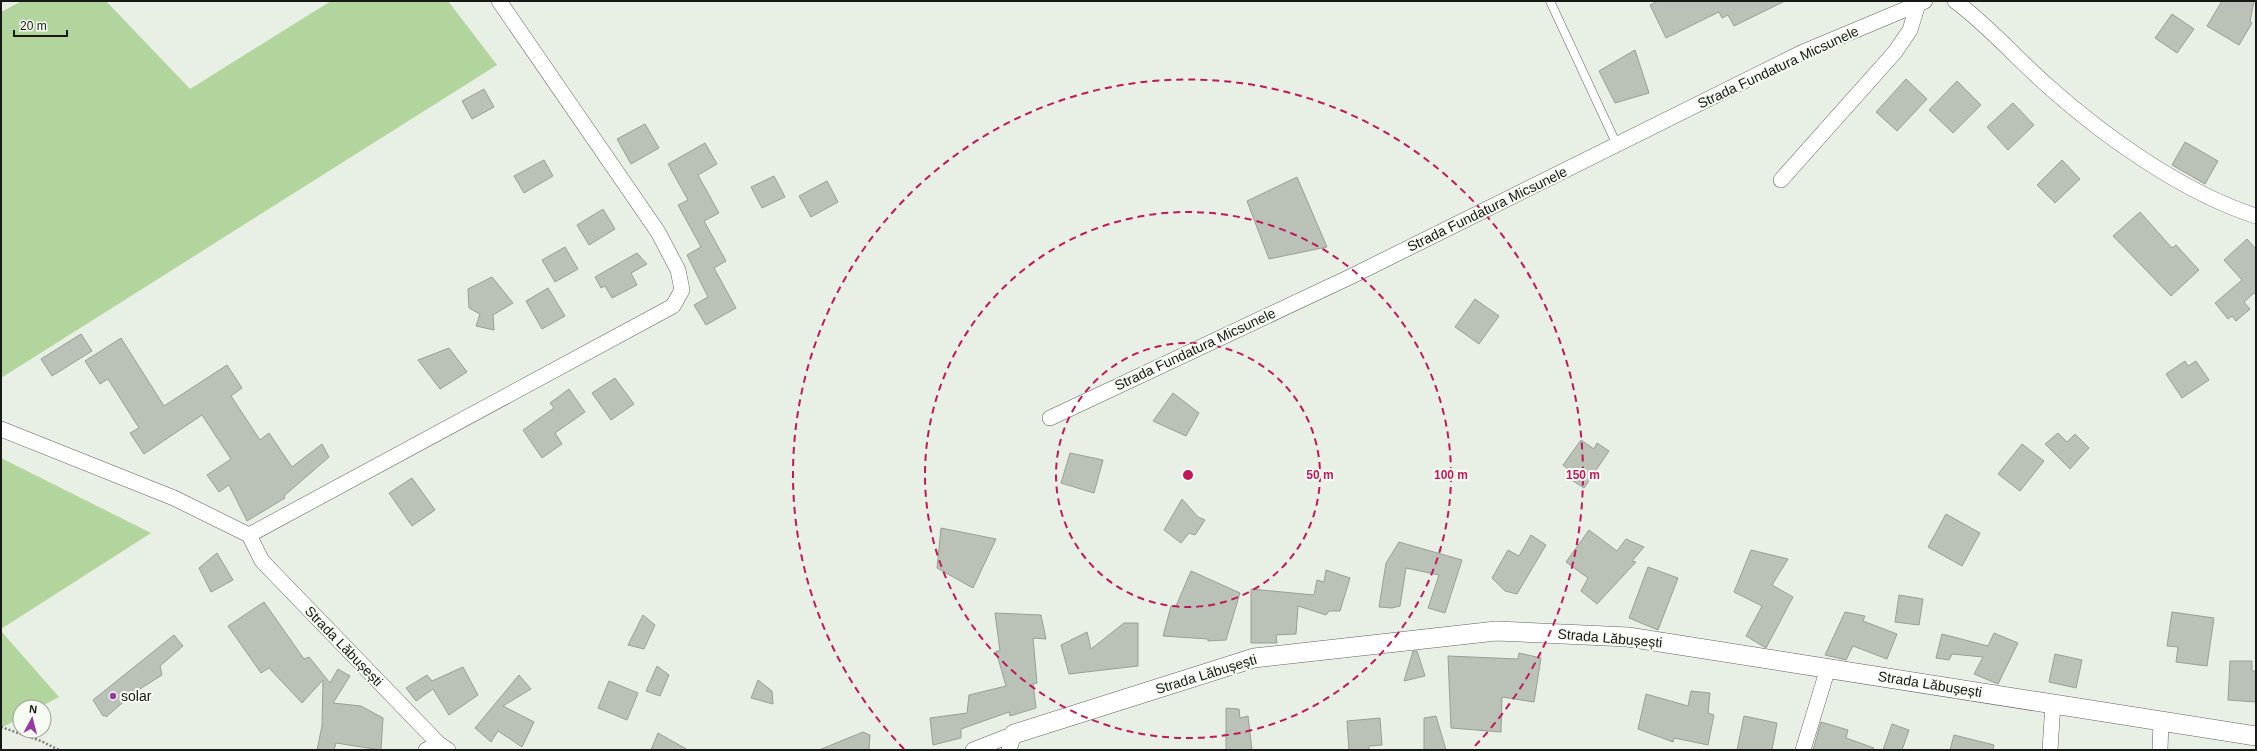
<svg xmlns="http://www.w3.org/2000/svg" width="2257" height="751" viewBox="0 0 2257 751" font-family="Helvetica,sans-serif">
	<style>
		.green { fill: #b1d59c }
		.building { fill: #bac1b7; stroke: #999f95 }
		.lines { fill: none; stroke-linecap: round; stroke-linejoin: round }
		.service-casing { stroke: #5f655c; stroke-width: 9 }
		.minor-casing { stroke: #5f655c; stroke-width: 16 }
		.tertiary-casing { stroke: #5f655c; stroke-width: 20 }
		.path { stroke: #7d817b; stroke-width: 2.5; stroke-dasharray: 2 2; stroke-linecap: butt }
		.service { stroke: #fff; stroke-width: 8 }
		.minor { stroke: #fff; stroke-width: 15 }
		.tertiary { stroke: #fff; stroke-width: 19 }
		.ring { fill: none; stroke: #c2185b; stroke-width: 2; stroke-dasharray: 7 5 }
		.poi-dot { fill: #9639a2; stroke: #f6fcf2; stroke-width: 1.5 }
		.labels { text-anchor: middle; stroke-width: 4; stroke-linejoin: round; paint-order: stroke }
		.street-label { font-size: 14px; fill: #171916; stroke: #f6fcf2 }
		.poi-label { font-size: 14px; fill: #171916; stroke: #f6fcf2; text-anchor: start }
		.centre { fill: #c2185b; stroke: #f6fcf2; stroke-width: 2 }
		.ring-label { font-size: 12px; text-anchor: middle; font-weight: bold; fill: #c2185b; stroke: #f6fcf2; stroke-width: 4; stroke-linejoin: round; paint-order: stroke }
	</style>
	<rect width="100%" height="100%" fill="#e8efe5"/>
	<g class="green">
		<path d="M22 1H106L190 89 331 1H448L497 65 1 378V12Z"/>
		<path d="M1 458 151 533 1 629Z"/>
		<path d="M1 631 59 697 40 707H20V718L1 728Z"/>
	</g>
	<g class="building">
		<path d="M1658 1H1785L1734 26 1728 15 1722 18 1719 12 1666 38 1650 5Z"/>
		<path d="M2222 1H2254L2250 22 2252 23 2239 45 2207 26Z"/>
		<path d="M2172 14 2194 29 2177 53 2155 38Z"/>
		<path d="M1635 50 1649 93 1615 103 1599 71Z"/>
		<path d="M1906 79 1927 99 1897 131 1876 112Z"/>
		<path d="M1957 81 1981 105 1953 133 1929 110Z"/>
		<path d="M484 89 494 107 472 119 462 101Z"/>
		<path d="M2013 103 2034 125 2008 150 1987 127Z"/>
		<path d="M645 124 659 148 631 164 617 139Z"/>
		<path d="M2185 142 2218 161 2205 184 2172 165Z"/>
		<path d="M705 143 717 164 698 175 719 213 704 221 726 261 714 268 736 308 706 325 694 305 708 297 687 255 701 247 678 205 688 200 668 164Z"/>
		<path d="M544 160 553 176 524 193 514 176Z"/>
		<path d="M2062 160 2080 179 2055 203 2037 185Z"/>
		<path d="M774 176 785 197 762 208 751 187Z"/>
		<path d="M1297 177 1327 247 1269 259 1247 201Z"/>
		<path d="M827 181 838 202 811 217 799 196Z"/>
		<path d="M603 209 615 229 589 245 577 225Z"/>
		<path d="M2140 212 2172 248 2176 245 2199 270 2171 296 2113 236Z"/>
		<path d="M2247 239 2256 249V295L2254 293 2244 302 2250 309 2236 321 2232 316 2228 319 2215 303 2242 280 2224 260Z"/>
		<path d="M565 247 578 269 555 282 542 260Z"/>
		<path d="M637 253 647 264 631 273 637 285 612 298 605 286 601 288 595 277Z"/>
		<path d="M492 277 513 303 493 315 494 330 476 326 480 314 469 308 468 289Z"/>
		<path d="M548 288 565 316 542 329 526 301Z"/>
		<path d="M1475 299 1499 316 1479 344 1455 327Z"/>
		<path d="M81 334 92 351 52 376 41 359Z"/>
		<path d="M121 338 164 406 227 365 242 388 231 396 260 440 269 433 292 467 322 444 329 457 284 496 285 498 247 521 229 485 219 492 207 475 231 459 202 415 144 454 130 433 139 428 108 379 100 384 85 361Z"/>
		<path d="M449 348 467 372 440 389 418 360Z"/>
		<path d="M2185 361 2188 366 2196 361 2209 380 2182 398 2166 374Z"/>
		<path d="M615 378 634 404 611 420 592 393Z"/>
		<path d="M569 389 585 412 555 433 562 444 542 458 523 430 554 408 550 403Z"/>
		<path d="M1173 393 1199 413 1186 436 1153 421Z"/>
		<path d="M2058 433 2067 442 2075 434 2089 448 2070 469 2045 444Z"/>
		<path d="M1581 440 1594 449 1597 443 1609 451 1584 488 1567 477 1570 471 1563 465Z"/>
		<path d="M2022 444 2044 461 2020 491 1998 474Z"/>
		<path d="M1070 453 1103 460 1094 493 1061 483Z"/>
		<path d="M412 478 435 510 412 526 389 493Z"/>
		<path d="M1182 499 1198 517 1205 520 1195 535 1189 533 1181 543 1164 530Z"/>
		<path d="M1946 514 1980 533 1962 566 1928 547Z"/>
		<path d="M941 528 996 539 973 588 937 568Z"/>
		<path d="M1589 530 1617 551 1626 539 1644 547 1632 561 1636 562 1597 604 1581 591 1588 578 1566 562Z"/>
		<path d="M1531 535 1546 545 1517 594 1505 591 1492 578 1508 550 1519 556Z"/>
		<path d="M1399 542 1462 560 1445 613 1428 608 1439 575 1406 568 1400 606 1392 608 1379 607 1386 563Z"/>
		<path d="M1751 550 1788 559 1772 585 1793 597 1766 648 1746 636 1762 606 1734 592Z"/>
		<path d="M217 553 233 580 211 592 199 568Z"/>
		<path d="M1648 567 1678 578 1658 630 1629 618Z"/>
		<path d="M1326 570 1350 578 1340 611H1329L1326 615 1298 606 1296 634 1276 635 1277 643H1251V589L1314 595 1317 580 1324 582Z"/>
		<path d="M1191 571 1240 593 1226 640 1208 641V639L1163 636 1171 606H1176Z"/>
		<path d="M1899 595 1923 599 1919 625 1895 622Z"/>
		<path d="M264 602 304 659 309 657 330 683 338 669 350 676 333 703 361 706 383 718 381 750 336 743 334 750H317L322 726 323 680 302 703 269 668 261 673 228 626Z"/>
		<path d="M1845 612 1865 616 1863 621 1897 634 1887 659 1853 646 1846 660 1825 655Z"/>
		<path d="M2172 612 2214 618 2207 666 2176 662 2178 647 2167 646Z"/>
		<path d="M995 613 1041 615 1046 639 1033 638 1037 683 1033 684 1036 708 1010 716 1009 712 961 729V738L933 745 930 718 967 713 969 695 1006 686 996 651H1000Z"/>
		<path d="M643 615 655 625 644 649 628 645Z"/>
		<path d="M1124 623H1138V666L1069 674 1061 645 1087 632 1091 649Z"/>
		<path d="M1994 633 2018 643 1998 684 1974 674 1983 657 1952 654 1949 660 1936 658 1942 634 1988 646Z"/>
		<path d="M174 635 183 646 160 666 162 675 135 692 106 717 105 715 103 716 93 700Z"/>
		<path d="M1413 651H1417L1425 676 1404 681Z"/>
		<path d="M1519 653 1541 658 1534 702 1502 697 1501 732 1451 728 1448 656 1518 659Z"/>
		<path d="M2055 654 2082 660 2076 688 2049 682Z"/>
		<path d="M2230 661H2252V671H2256V702L2228 700Z"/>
		<path d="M657 666 669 675 660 696 646 691Z"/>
		<path d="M463 667 478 695 449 715 433 689 416 701 406 688 427 675 432 681Z"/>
		<path d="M519 675 531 689 503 706 534 722 522 747 498 731 491 742 475 728Z"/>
		<path d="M758 680 772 691 773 704 751 698Z"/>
		<path d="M609 681 638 693 627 720 598 708Z"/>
		<path d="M1691 691 1710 693 1708 713 1714 715 1708 745 1674 738 1673 742 1638 729 1646 694 1688 706Z"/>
		<path d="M1226 708 1239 709 1240 718 1248 716 1252 750H1226Z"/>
		<path d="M1436 716 1446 750H1424V718Z"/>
		<path d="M1744 716 1777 723 1772 750H1737Z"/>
		<path d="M1380 718 1382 745 1369 746V750H1349L1347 721Z"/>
		<path d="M1821 722 1848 730 1846 738 1874 748 1873 750H1813Z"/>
		<path d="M1892 724 1909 730 1902 750H1883Z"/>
		<path d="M863 732 870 735 869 750H819Z"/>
		<path d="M658 733 688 750H651Z"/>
		<path d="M1954 735 1994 745 1993 750H1950Z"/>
	</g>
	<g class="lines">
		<defs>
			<path id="service" d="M1550 1 1617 145"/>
			<g id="minor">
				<path d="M1955 1C1989 26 2017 59 2049 87 2105 137 2184 193 2256 216"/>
				<path d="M1781 180 1895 52 1910 30 1918 4"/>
				<path d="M1050 418 1352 276 1801 53 1925 1"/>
				<path d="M1 429 174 498 249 535"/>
				<path d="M249 535 673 306 682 290 678 270 658 232 499 1"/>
				<path d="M249 535 262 561 439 744 448 750"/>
				<path d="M426 750 439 744"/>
				<path d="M973 750 1014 734"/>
				<path d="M1009 750 1014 734"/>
				<path d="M1803 750 1828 668"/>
				<path d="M2050 750 2053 703"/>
				<path d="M2160 750 2161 721"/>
			</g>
			<path id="tertiary" d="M1014 734 1254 658 1496 631 1628 637 2256 736"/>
		</defs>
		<use href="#service" class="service-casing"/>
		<use href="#minor" class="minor-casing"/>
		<use href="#tertiary" class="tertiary-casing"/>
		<path class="path" d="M1 727 41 741 59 750"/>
		<use href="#service" class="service"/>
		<use href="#minor" class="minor"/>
		<use href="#tertiary" class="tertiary"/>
	</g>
	<g class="ring">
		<circle cx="1188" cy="475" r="132"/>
		<circle cx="1188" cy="475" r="263"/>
		<path d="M904 749A395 395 0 1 1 1472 749"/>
	</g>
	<circle class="poi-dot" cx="113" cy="696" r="4"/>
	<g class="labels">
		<g class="street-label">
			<text transform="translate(1778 67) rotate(-25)" y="5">Strada Fundatura Micsunele</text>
			<text transform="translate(1487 209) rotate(-26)" y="5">Strada Fundatura Micsunele</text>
			<text transform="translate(1195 349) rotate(-25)" y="5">Strada Fundatura Micsunele</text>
			<text transform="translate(1610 638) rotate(5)" y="5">Strada Lăbușești</text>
			<text transform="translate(344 646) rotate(46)" y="5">Strada Lăbușești</text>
			<text transform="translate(1206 674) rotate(-17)" y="5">Strada Lăbușești</text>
			<text transform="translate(1930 684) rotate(9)" y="5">Strada Lăbușești</text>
		</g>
		<g class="poi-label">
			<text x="121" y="701">solar</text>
		</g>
	</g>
	<circle cx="1188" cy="475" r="6" class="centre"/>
	<g class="ring-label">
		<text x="1320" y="479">50 m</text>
		<text x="1451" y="479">100 m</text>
		<text x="1583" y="479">150 m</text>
	</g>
	<rect width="2257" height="751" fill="none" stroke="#171916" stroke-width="4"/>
	<g transform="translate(32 719) rotate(7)"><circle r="19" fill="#f6fcf2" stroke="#9da19a"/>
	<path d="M0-3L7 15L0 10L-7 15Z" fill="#9639a2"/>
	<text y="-6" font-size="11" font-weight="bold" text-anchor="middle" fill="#171916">N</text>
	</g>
	<path d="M14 30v6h53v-6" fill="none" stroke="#171916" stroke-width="2"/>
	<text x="20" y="30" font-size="12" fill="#171916" stroke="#f6fcf2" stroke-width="3" paint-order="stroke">20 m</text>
</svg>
